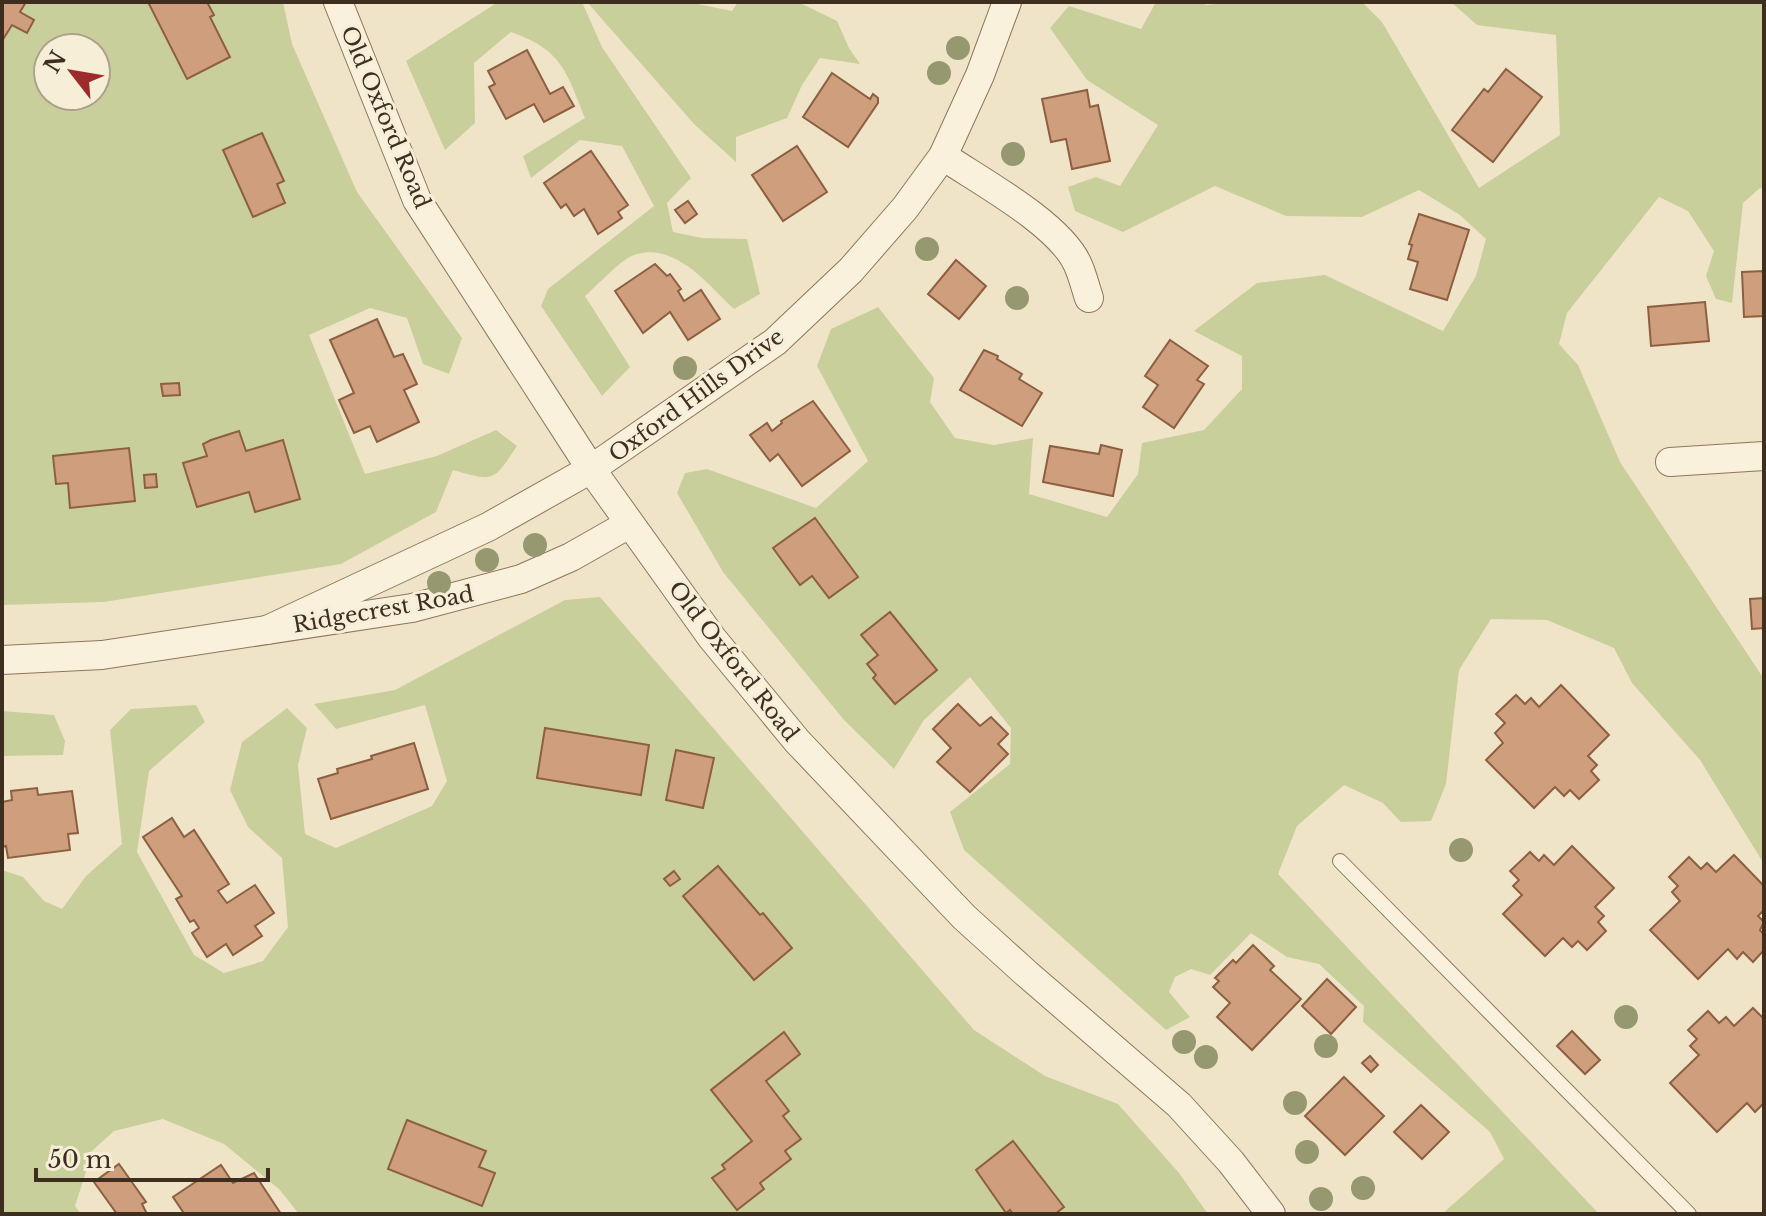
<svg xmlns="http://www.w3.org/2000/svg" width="1766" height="1216" viewBox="0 0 1766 1216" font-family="'Libre Baskerville',serif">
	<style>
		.green { fill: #c9cf9b; fill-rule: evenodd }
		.building { fill: #cf9f7d; stroke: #8d5f41; stroke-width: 2 }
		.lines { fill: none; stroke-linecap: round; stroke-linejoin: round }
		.service-casing { stroke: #8d765c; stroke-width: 16 }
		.minor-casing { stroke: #8d765c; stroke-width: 30 }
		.service { stroke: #faf1dc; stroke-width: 14 }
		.minor { stroke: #faf1dc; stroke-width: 28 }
		.tree { fill: #96986f }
		.labels { text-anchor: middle; stroke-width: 6; stroke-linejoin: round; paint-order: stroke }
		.street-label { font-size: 22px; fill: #3d2e20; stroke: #f7eed8 }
	</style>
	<rect width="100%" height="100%" fill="#f0e4c8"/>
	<g class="green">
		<path d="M2 2H283L292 44 357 192 462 338 449 374 423 364 407 318 370 308 309 335 365 474 437 456 496 430 517 446C493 482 495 482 453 470L436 512 341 564 104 602 2 605ZM48 48H96V96H48Z"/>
		<path d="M498 2H582L602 47 691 178 667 203 673 232 702 238 747 239 760 294 734 309C708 285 675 241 634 255 620 260 597 286 585 296L630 367 602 396 541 306 548 289 654 206 622 146 580 140 531 178 523 156 585 118C566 71 562 50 511 32L474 63 475 123 445 150 406 61Z"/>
		<path d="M587 2H688L732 11 738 2H798L837 21 849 48 860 64 820 58 802 85 787 118 736 137V162L694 124Z"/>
		<path d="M1156 2H1203L1206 5 1237 2H1362L1382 22 1479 188 1560 135 1556 35 1477 25 1451 2H1764V189L1760 188 1743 203 1732 303 1716 299 1706 276 1714 251 1688 211 1659 197 1567 313 1559 344 1578 365 1620 462 1764 679V864L1700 760 1632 683 1614 648 1547 620 1491 619 1459 670 1446 784 1431 821 1401 822 1383 803 1344 785 1297 826 1278 874 1599 1214H1442L1504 1159 1490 1132 1363 1022 1364 1006 1319 964 1287 957 1251 933 1210 975 1191 969 1175 977 1169 992 1190 1017 1166 1030 964 850 950 812 1010 764 1011 728 970 677 924 720 894 769 844 720 723 572 677 493 685 473 707 469 816 508 868 461 817 366 831 329 878 307 934 378 930 402 955 438 994 445 1033 438 1029 494 1107 517 1138 474 1142 443 1204 430 1242 389V356L1194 331 1257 283 1325 275 1443 331 1476 276 1486 239 1460 215 1419 190 1362 217 1286 216 1215 186 1123 232 1075 211 1068 187 1096 177 1120 186 1158 125 1087 80 1050 28 1069 6 1141 29Z"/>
		<path d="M600 597 974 1030 1045 1076 1118 1104 1179 1173 1208 1214H299L279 1189 224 1144 163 1119 114 1131 93 1150 75 1206 81 1214H2V870L23 877 44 901 62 909 86 876 122 844 110 730 131 709 196 705 205 722 149 771 137 852 194 955 224 973 263 961 288 927 282 858 248 827 230 790 242 742 287 708 307 728 298 765 305 834 336 848 432 806 447 781 425 705 336 729 314 704 395 690 565 600Z"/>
		<path d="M2 711 54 715 65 741 63 755 2 756Z"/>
	</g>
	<g class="building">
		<path d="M2 2H26L20 12 34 20 27 33 12 25 2 41Z"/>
		<path d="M148 2H207L214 15 210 17 230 57 187 79Z"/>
		<path d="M527 50 550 94 563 87 574 106 544 122 534 104 506 119 489 87 495 84 488 71Z"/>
		<path d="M1506 69 1542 97 1493 162 1452 130 1484 89 1488 92Z"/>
		<path d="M832 73 870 99 873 94 878 98V103L848 147 803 117Z"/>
		<path d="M1087 90 1090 107 1098 105 1110 161 1072 169 1066 139 1051 142 1042 99Z"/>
		<path d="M262 133 284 181 277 184 285 203 253 217 223 150Z"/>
		<path d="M797 146 827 192 783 221 752 175Z"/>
		<path d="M591 151 628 205 618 212 622 218 598 234 584 209 574 216 566 204 561 208 544 183Z"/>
		<path d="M688 201 697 214 685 223 675 210Z"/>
		<path d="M1419 214 1469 230 1447 300 1410 289 1418 262 1408 259 1412 245 1409 244Z"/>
		<path d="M956 260 986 286 959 319 928 294Z"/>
		<path d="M655 264 667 276 670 274 681 289 678 291 684 301 701 290 720 319 688 340 670 312 643 333 615 291Z"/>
		<path d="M1764 271V316L1744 317 1742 272Z"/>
		<path d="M1705 302 1709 341 1651 346 1648 307Z"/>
		<path d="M377 319 394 357 403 354 417 384 404 390 419 422 377 442 370 426 354 433 339 400 354 393 330 340Z"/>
		<path d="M1170 340 1208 366 1197 380 1204 384 1174 428 1143 407 1158 385 1145 376Z"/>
		<path d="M984 350 998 356 997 359 1022 374 1019 379 1042 393 1022 426 960 390Z"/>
		<path d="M179 383 180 395 163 396 161 384Z"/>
		<path d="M813 401 850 451 802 486 778 454 770 461 750 435 767 423 772 431 782 423 781 421Z"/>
		<path d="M239 431 246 451 283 440 300 499 255 512 249 492 197 507 183 463 207 456 203 444 211 440Z"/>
		<path d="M1101 445 1122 450 1113 496 1043 482 1050 446 1099 454Z"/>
		<path d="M129 448 135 501 70 508 68 483 56 484 53 456Z"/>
		<path d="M156 474 157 487 145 488 144 475Z"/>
		<path d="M815 518 858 577 829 598 812 576 800 585 773 548Z"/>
		<path d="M1764 598V628L1752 629 1750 599Z"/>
		<path d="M890 612 937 670 895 704 873 678 876 675 867 664 878 655 861 635Z"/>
		<path d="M1561 685 1609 735 1588 756 1597 765 1591 771 1599 780 1579 799 1570 790 1564 796 1555 787 1534 808 1486 760 1503 743 1495 733 1505 723 1496 714 1516 695 1525 704 1531 698 1539 707Z"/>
		<path d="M958 704 980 726 991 717 1008 734 998 744 1008 754 970 792 937 762 951 748 933 729Z"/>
		<path d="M545 728 649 745 641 795 537 778Z"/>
		<path d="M414 743 428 789 331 819 318 779 338 773 337 769 372 759 371 756Z"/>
		<path d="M676 750 714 758 703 808 666 800Z"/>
		<path d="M37 788 38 795 72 791 78 833 68 834 70 850 8 858 6 846 2 847V802L12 800 11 791Z"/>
		<path d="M172 818 184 837 194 830 229 884 218 891 227 903 255 885 274 913 255 926 262 936 233 955 226 944 207 957 192 933 199 928 194 920 190 922 176 899 182 896 143 837Z"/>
		<path d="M1572 846 1614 888 1595 907 1604 916 1598 922 1606 931 1587 950 1578 941 1572 947 1563 938 1545 956 1503 914 1522 895 1513 886 1519 880 1510 871 1530 852 1539 861 1544 855 1554 865Z"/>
		<path d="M1734 855 1764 886V910L1758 916 1764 922 1760 930 1764 935V950L1753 962 1743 952 1737 959 1728 949 1698 979 1650 930 1680 901 1672 892 1678 886 1669 877 1689 857 1701 869 1707 863 1716 872Z"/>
		<path d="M718 866 760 915 763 913 792 948 754 980 683 896Z"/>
		<path d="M674 871 680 879 670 886 664 879Z"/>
		<path d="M1253 945 1274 966 1270 970 1301 999 1252 1050 1217 1017 1230 1003 1213 987 1219 981 1215 978 1233 960 1236 963Z"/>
		<path d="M1327 979 1356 1007 1331 1034 1302 1006Z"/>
		<path d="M1753 1008 1764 1019V1107L1762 1105 1755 1112 1747 1103 1717 1132 1670 1083 1699 1055 1690 1046 1697 1039 1688 1030 1708 1011 1719 1023 1726 1017 1734 1026Z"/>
		<path d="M1572 1031 1600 1060 1585 1074 1557 1046Z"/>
		<path d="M784 1032 800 1054 766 1081 789 1111 783 1116 801 1139 785 1151 791 1159 760 1183 764 1189 737 1210 712 1178 725 1169 722 1165 752 1141 711 1090Z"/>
		<path d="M1370 1056 1378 1065 1371 1072 1362 1063Z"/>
		<path d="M1344 1077 1384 1116 1345 1155 1305 1116Z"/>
		<path d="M1421 1105 1449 1132 1422 1159 1394 1132Z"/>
		<path d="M407 1120 486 1151 479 1167 495 1173 482 1206 388 1169Z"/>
		<path d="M1013 1141 1064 1207 1055 1214H1013L1010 1210 1006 1213 976 1170Z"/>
		<path d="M119 1164 146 1202 142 1204 147 1214H117L94 1182Z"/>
		<path d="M221 1165 233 1183 254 1173 281 1214H180L183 1212 173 1197Z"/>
	</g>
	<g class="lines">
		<defs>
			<path id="service" d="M1340 861 1689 1214"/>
			<g id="minor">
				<path d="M338 2 417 200 591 469 712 638 797 741 964 917 1027 974 1179 1105 1231 1162 1271 1214"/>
				<path d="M943 156C980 181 1058 223 1077 263 1082 273 1085 286 1089 298"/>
				<path d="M1670 462 1764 456"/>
				<path d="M267 630 488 527 591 469 775 342 851 270 905 208 943 156 980 75 1007 2"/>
				<path d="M2 660 102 655 412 608 521 579 571 557 629 524"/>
			</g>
		</defs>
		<use href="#service" class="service-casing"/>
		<use href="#minor" class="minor-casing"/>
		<use href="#service" class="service"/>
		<use href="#minor" class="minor"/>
	</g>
	<g class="tree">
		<circle cx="958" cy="48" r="12"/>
		<circle cx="939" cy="73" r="12"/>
		<circle cx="1013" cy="154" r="12"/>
		<circle cx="927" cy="249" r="12"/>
		<circle cx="1017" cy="298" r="12"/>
		<circle cx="685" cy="368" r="12"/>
		<circle cx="535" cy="545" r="12"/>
		<circle cx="487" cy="560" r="12"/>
		<circle cx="439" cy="583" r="12"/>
		<circle cx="1461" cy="850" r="12"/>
		<circle cx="1626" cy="1017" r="12"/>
		<circle cx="1184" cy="1042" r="12"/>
		<circle cx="1326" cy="1046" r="12"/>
		<circle cx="1206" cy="1057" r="12"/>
		<circle cx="1295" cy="1103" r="12"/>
		<circle cx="1307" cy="1152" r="12"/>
		<circle cx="1363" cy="1188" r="12"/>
		<circle cx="1321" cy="1199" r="12"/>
	</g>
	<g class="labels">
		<g class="street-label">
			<text transform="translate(386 117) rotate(67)" y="8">Old Oxford Road</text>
			<text transform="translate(696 395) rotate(-36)" y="8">Oxford Hills Drive</text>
			<text transform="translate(383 609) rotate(-10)" y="8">Ridgecrest Road</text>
			<text transform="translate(734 661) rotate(52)" y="8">Old Oxford Road</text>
		</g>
	</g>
	<rect width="1766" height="1216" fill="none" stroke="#3d2e20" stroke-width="8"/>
	<g transform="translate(72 72) rotate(301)"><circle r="38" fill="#f7eed8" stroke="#ada18e" stroke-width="2"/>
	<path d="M0-6L14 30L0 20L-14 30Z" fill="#9e2a2b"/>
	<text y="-12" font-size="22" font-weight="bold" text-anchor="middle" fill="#3d2e20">N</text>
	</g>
	<path d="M36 1168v12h232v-12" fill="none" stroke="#3d2e20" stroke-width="4"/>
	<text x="48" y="1168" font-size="24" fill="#3d2e20" stroke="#f7eed8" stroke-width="6" paint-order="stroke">50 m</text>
</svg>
